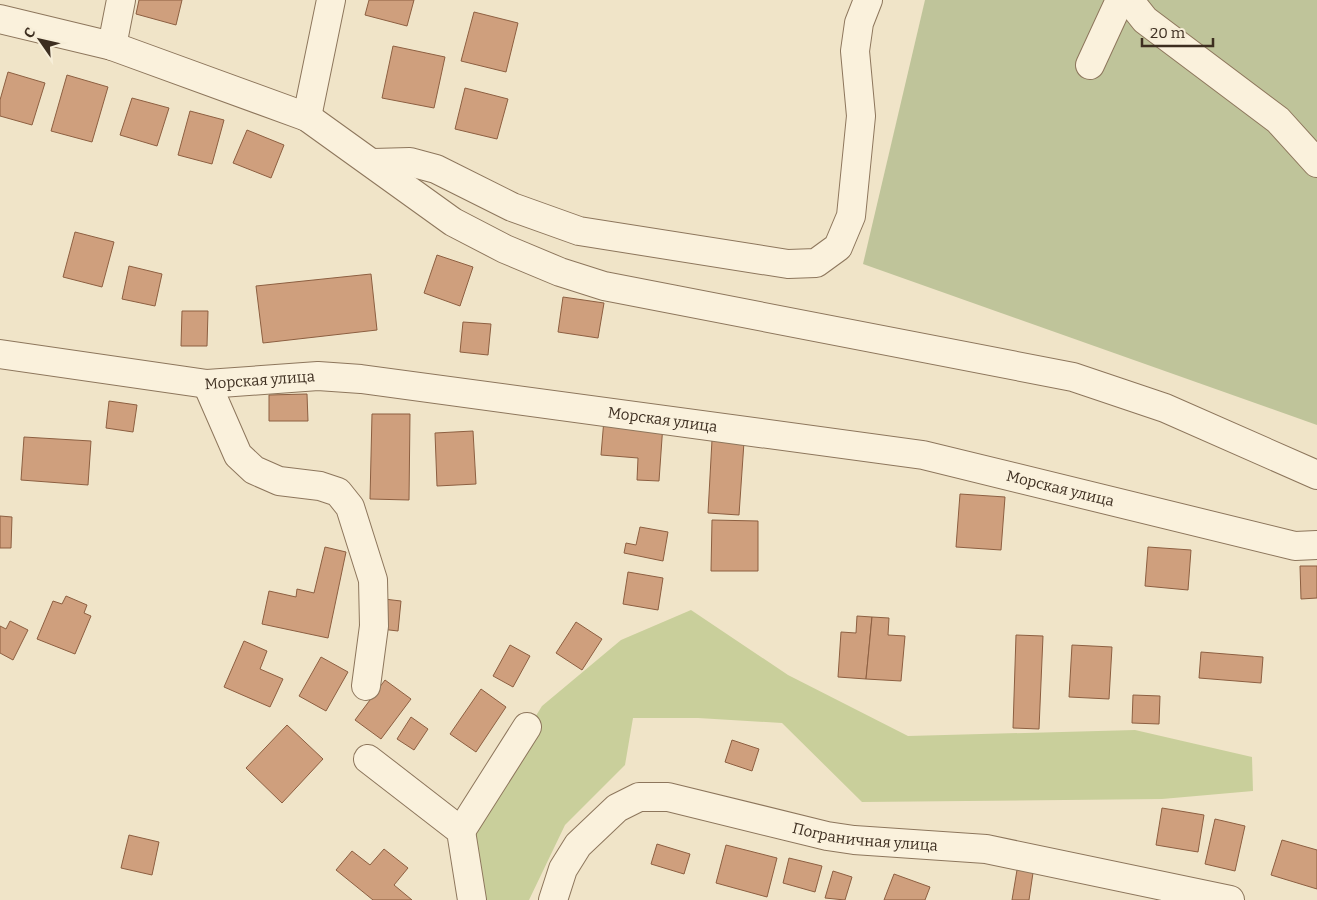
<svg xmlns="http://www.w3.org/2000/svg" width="1317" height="900" viewBox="0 0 1317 900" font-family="Bitter,serif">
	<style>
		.green { fill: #c9cf9b }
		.cemetery { fill: #bfc49a }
		.building { fill: #cf9f7d; stroke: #8d5f41 }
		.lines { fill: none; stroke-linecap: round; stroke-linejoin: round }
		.minor-casing { stroke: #8d765c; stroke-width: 30 }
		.minor { stroke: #faf1dc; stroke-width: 28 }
		.labels { text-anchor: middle; stroke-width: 4; stroke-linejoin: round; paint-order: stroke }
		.street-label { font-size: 15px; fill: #3d2e20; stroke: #f7eed8 }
	</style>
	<rect width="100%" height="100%" fill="#f0e4c8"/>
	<path class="green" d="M691 610 788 675 908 736 1135 730 1252 757 1253 791 1162 799 862 802 782 723 698 718H633L625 765 565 825 529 900H482L474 815 542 706 621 640Z"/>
	<path class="cemetery" d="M925 0H1317V425L863 264Z"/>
	<g class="building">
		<path d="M139 0H182L176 25 136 14Z"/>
		<path d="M369 0H414L407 26 365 15Z"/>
		<path d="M474 12 518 23 506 72 461 61Z"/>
		<path d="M393 46 445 57 434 108 382 98Z"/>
		<path d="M8 72 45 83 32 125 0 116V100Z"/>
		<path d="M67 75 108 87 92 142 51 131Z"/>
		<path d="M465 88 508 99 497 139 455 129Z"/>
		<path d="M132 98 169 108 157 146 120 135Z"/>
		<path d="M190 111 224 120 212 164 178 155Z"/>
		<path d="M247 130 284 145 271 178 233 163Z"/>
		<path d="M75 232 114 242 102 287 63 277Z"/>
		<path d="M437 255 473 267 460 306 424 293Z"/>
		<path d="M129 266 162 274 155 306 122 299Z"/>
		<path d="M371 274 377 330 263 343 256 286Z"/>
		<path d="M563 297 604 303 598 338 558 332Z"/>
		<path d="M182 311H208L207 346H181Z"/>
		<path d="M463 322 491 324 488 355 460 352Z"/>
		<path d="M307 394 308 421H269V395Z"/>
		<path d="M109 401 137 405 133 432 106 428Z"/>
		<path d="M372 414H410L409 500 370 499Z"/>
		<path d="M604 419 663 424 659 481 637 480 638 458 601 455Z"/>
		<path d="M473 431 476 484 437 486 435 433Z"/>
		<path d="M24 437 91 441 88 485 21 480Z"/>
		<path d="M712 440 744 442 739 515 708 513Z"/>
		<path d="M960 494 1005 497 1001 550 956 547Z"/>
		<path d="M0 516 12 517 11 548H0Z"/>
		<path d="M712 520 758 521V571H711Z"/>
		<path d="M640 527 668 532 663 561 624 553 626 543 636 545Z"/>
		<path d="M325 547 346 552 328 638 262 624 269 591 296 597 297 589 314 593Z"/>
		<path d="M1148 547 1191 550 1188 590 1145 586Z"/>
		<path d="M1300 566H1317V598L1301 599Z"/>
		<path d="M628 572 663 578 658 610 623 604Z"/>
		<path d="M66 596 87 605 84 613 91 616 75 654 37 639 53 601 62 604Z"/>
		<path d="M384 599 401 601 398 631 381 629Z"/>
		<path d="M857 616 872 617 866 679 838 677 841 632 856 633Z"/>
		<path d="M872 617 889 618 888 635 905 636 901 681 866 679Z"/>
		<path d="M10 621 28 630 13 660 0 653V626L6 629Z"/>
		<path d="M576 622 602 639 582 670 556 653Z"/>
		<path d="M1016 635 1043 636 1039 729 1013 728Z"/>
		<path d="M244 641 267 651 260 669 283 679 270 707 224 687Z"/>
		<path d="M510 645 530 656 513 687 493 676Z"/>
		<path d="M1072 645 1112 647 1109 699 1069 697Z"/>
		<path d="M1201 652 1263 657 1261 683 1199 678Z"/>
		<path d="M321 657 348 672 326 711 299 696Z"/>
		<path d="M385 680 411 699 381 739 355 720Z"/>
		<path d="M481 689 506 707 476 752 450 734Z"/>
		<path d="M1133 695 1160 696 1159 724 1132 723Z"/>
		<path d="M411 717 428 729 414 750 397 739Z"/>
		<path d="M287 725 323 759 282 803 246 768Z"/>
		<path d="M732 740 759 749 752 771 725 762Z"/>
		<path d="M1162 808 1204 815 1198 852 1156 845Z"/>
		<path d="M1215 819 1245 826 1235 871 1205 864Z"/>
		<path d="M129 835 159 842 152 875 121 868Z"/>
		<path d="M1282 840 1317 850V889L1271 875Z"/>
		<path d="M657 844 690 854 684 874 651 864Z"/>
		<path d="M726 845 777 858 767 897 716 883Z"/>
		<path d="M384 849 408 868 394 885 412 900H373L336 870 352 851 370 865Z"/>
		<path d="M789 858 822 866 815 892 783 883Z"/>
		<path d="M1018 864 1034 866 1029 900H1012Z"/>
		<path d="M833 871 852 877 845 900 825 898Z"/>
		<path d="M894 874 930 887 925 900H884Z"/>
	</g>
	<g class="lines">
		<defs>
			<g id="minor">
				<path d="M1129 0 1145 20 1278 120 1317 163"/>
				<path d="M0 19 112 46 307 117 453 222 505 249 560 272 604 286 1073 377 1165 408 1317 475"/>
				<path d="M112 46 121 0"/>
				<path d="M1090 65 1120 0"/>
				<path d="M307 117 331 0"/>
				<path d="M373 163 410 162 436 169 512 207 579 231 788 264 816 263 838 247 851 216 861 116 855 51 859 23 868 0"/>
				<path id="s1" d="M0 354 207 384 318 376 361 379 923 455 1295 546 1317 545"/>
				<path d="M207 384 238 455 254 470 279 481 320 486 338 492 350 507 373 580 374 626 366 686"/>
				<path d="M368 759 461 831 472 900"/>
				<path d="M461 831 527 727"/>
				<path id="s2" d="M553 900 563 869 578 845 617 808 639 797H668L827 836 854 840 986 849 1230 900"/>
			</g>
		</defs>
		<use href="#minor" class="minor-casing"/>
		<use href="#minor" class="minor"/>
	</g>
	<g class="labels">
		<g class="street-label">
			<text dy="5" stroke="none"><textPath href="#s1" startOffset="262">Морская улица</textPath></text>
			<text dy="5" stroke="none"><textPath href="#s1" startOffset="668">Морская улица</textPath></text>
			<text dy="5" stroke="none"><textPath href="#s1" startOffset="1072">Морская улица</textPath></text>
			<text dy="5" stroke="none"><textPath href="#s2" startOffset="370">Пограничная улица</textPath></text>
		</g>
	</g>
	<g transform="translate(40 40) rotate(304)" stroke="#f7eed8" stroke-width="4" paint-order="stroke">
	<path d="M0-4L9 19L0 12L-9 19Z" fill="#3d2e20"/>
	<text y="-8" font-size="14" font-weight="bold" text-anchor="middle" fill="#3d2e20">С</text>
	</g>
	<path d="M1142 38v8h71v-8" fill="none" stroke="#3d2e20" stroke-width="2.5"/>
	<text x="1150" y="38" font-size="15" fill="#3d2e20" stroke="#f7eed8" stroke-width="4" paint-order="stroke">20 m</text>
</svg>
